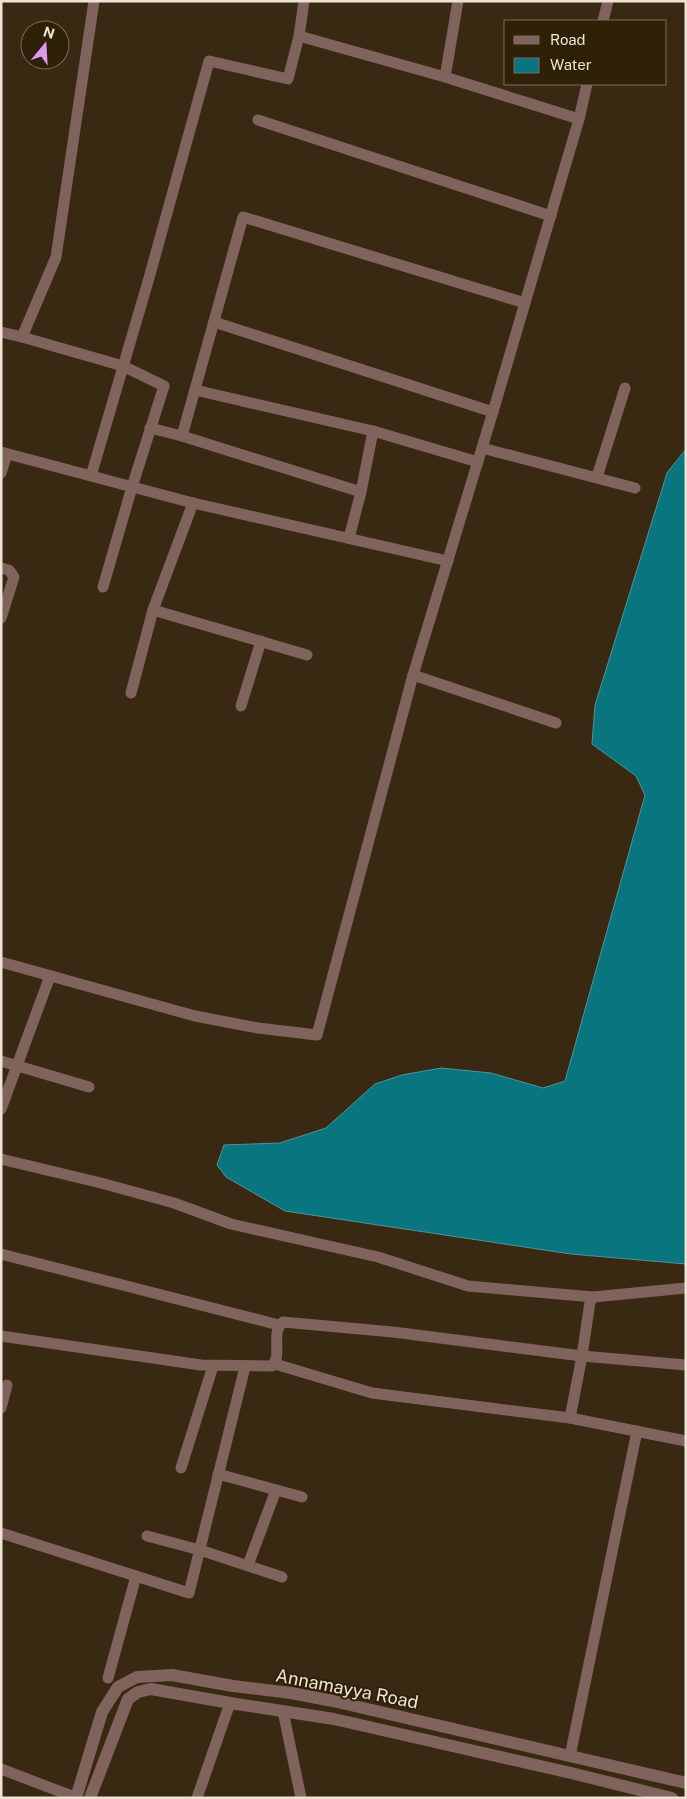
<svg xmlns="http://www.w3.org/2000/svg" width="687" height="1799" viewBox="0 0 687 1799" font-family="'Public Sans',sans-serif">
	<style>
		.water { fill: #08757f; stroke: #4d9699 }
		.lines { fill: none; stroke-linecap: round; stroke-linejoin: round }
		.minor { stroke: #80635d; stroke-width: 11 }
		.tertiary { stroke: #80635d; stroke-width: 12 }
		.labels { text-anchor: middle; stroke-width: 4; stroke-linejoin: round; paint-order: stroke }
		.street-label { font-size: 18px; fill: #eee4d6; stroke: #2f2008 }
	</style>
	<rect width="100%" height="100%" fill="#3a2912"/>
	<path class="water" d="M686 449V1264L571 1254 285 1211 226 1177 217 1165 224 1145 280 1143 326 1128 375 1084 402 1075 441 1068 491 1073 543 1088 565 1081 645 795 636 776 592 744 595 705 667 473Z"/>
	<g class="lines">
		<g class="minor">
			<path d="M94 1 56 257 22 337 123 366 164 386 132 487 103 587"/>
			<path d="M603 21 608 1"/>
			<path d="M299 36 445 77 579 119"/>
			<path d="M445 77 458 1"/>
			<path d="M258 120 551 216"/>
			<path d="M214 322 493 412"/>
			<path d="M1 332 22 337"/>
			<path d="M195 390 373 431"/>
			<path d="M150 428 182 436 361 492 349 538"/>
			<path d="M182 436 243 217 525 303"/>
			<path d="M482 448 635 488"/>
			<path d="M1 452 193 503 448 561"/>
			<path d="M1 473 7 454"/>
			<path d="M91 476 149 278 209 61 288 79 299 36 304 1"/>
			<path d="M597 477 625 388"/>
			<path d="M361 492 373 431 478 462"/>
			<path d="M193 503 153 610 307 655"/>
			<path d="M1 568 9 570 14 577 1 618"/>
			<path d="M413 675 556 723"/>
			<path d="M131 693 153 610"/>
			<path d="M241 706 261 641"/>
			<path d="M1 962 195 1016 258 1028 317 1035 413 675 495 405 579 119 587 84"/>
			<path d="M1 1061 89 1087"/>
			<path d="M1 1109 50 976"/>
			<path d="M1 1159 101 1183 174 1203 231 1224 378 1257 468 1286 593 1297"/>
			<path d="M1 1254 279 1325"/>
			<path d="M1 1336 201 1365 272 1366C283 1355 270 1332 283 1322L393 1332 582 1356 590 1302 593 1297 686 1288"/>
			<path d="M275 1364 372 1393 570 1418 686 1441"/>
			<path d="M1 1408 7 1385"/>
			<path d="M570 1418 582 1356 686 1365"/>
			<path d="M181 1468 213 1366"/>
			<path d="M218 1474 302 1497"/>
			<path d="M1 1533 189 1593 245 1367"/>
			<path d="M147 1536 200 1550 282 1577"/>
			<path d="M248 1565 276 1490"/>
			<path d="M108 1678 136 1576"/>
			<path d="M283 1711 301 1798"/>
			<path d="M570 1756 637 1431"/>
			<path d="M1 1769 77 1798"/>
			<path d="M197 1798 230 1703"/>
		</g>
		<g class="tertiary">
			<path d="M76 1798 102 1712 118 1687 137 1677 172 1675 233 1686 291 1693 333 1701 686 1783"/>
			<path d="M90 1798 128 1699 138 1692 151 1689 230 1703 334 1719 571 1773 672 1798"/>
		</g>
	</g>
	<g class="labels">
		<g class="street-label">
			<text transform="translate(347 1689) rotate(11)" y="6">Annamayya Road</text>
		</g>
	</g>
	<rect width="687" height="1799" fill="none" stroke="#eee4d6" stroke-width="5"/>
	<rect x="504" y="20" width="162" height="65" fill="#2f2008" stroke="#7b6e5a"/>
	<rect x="514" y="36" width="25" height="8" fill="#80635d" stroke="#7b6e5a"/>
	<text x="550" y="45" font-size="15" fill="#eee4d6">Road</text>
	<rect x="514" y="58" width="25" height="15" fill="#08757f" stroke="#7b6e5a"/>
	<text x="550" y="70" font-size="15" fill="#eee4d6">Water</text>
	<g transform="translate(45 45) rotate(18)"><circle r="24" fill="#2f2008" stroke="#7b6e5a"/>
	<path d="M0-4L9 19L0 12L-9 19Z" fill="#de98f2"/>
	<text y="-8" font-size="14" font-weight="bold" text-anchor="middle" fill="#eee4d6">N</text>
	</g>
</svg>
